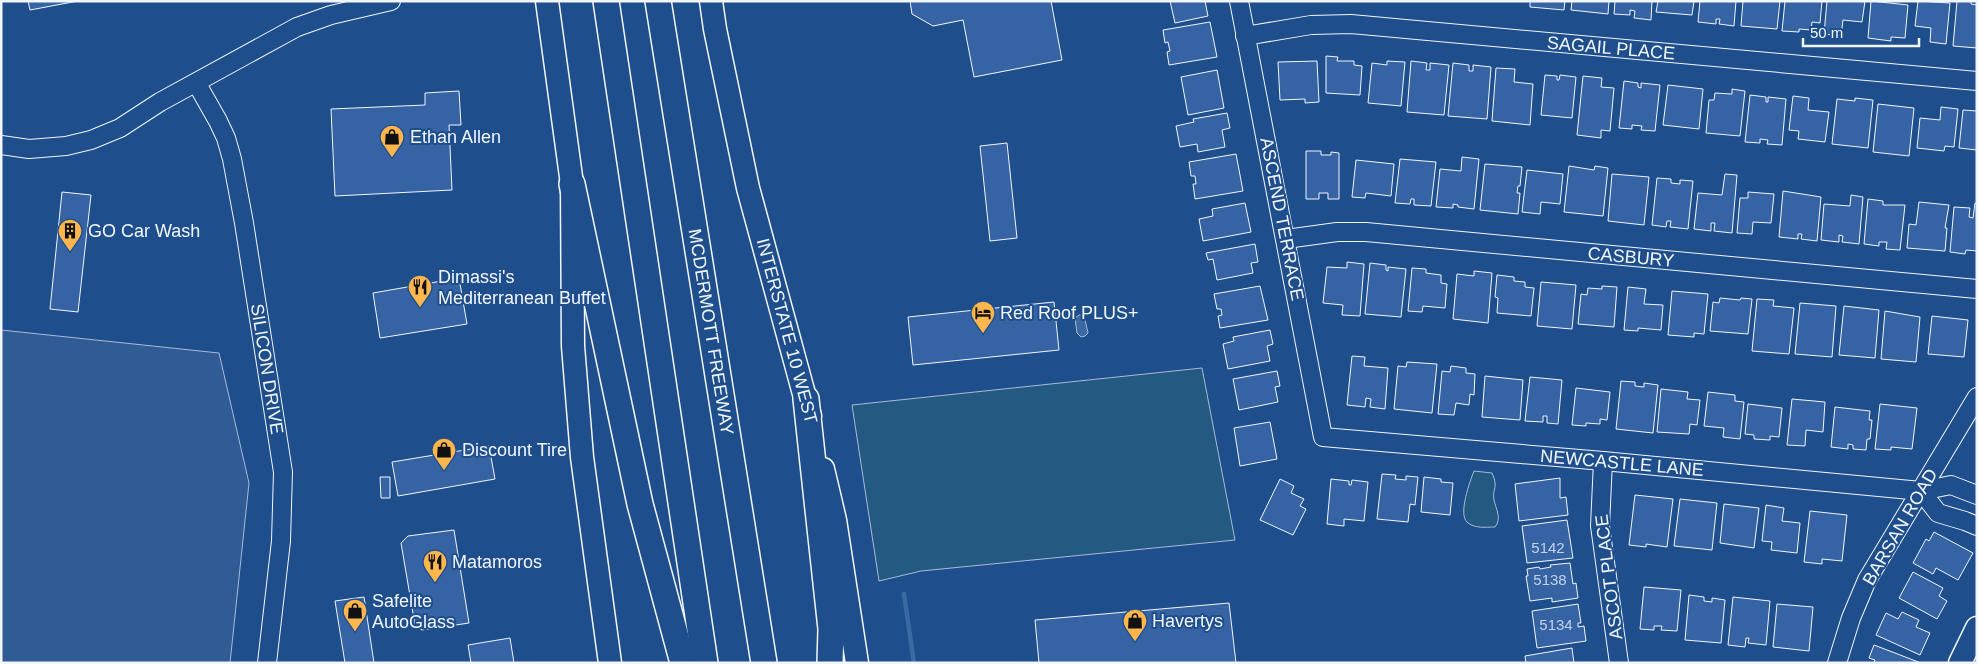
<svg xmlns="http://www.w3.org/2000/svg" width="1978" height="664" viewBox="0 0 1978 664" font-family="Helvetica,sans-serif">
	<style>
		.green { fill: #245a82; stroke: #a8bbd7 }
		.parking { fill: #305b95; stroke: #a8bbd7 }
		.water { fill: #3b69a3; stroke: #a8bbd7 }
		.lines { fill: none; stroke-linecap: round; stroke-linejoin: round }
		.stream { stroke: #3b69a3; stroke-width: 4.5 }
		.building { fill: #3563a3; stroke: #f2f6ff }
		.minor-casing { stroke: #f2f6ff; stroke-width: 20 }
		.major-casing { stroke: #f2f6ff; stroke-width: 25 }
		.highway-casing { stroke: #f2f6ff; stroke-width: 28 }
		.minor { stroke: #1f4e8c; stroke-width: 18 }
		.major { stroke: #1f4e8c; stroke-width: 22 }
		.highway { stroke: #1f4e8c; stroke-width: 25 }
		.labels { text-anchor: middle; stroke-width: 4; stroke-linejoin: round; paint-order: stroke }
		.number-label { font-size: 15px; fill: #c3d1e8 }
		.street-label { font-size: 18px; fill: #f2f6ff; stroke: #1f4e8c }
		.poi-label { font-size: 18px; fill: #f2f6ff; stroke: #1f4e8c; text-anchor: start }
	</style>
	<rect width="100%" height="100%" fill="#1f4e8c"/>
	<g class="green">
		<path d="M1202 368 1235 540 921 571 879 581 852 405Z"/>
		<path d="M1474 471 1492 473C1499 488 1492 488 1494 500 1496 509 1502 519 1495 527 1486 527 1474 529 1467 522 1458 514 1470 481 1474 471Z"/>
	</g>
	<path class="parking" d="M1 330 219 353 249 483 230 663H1Z"/>
	<path class="water" d="M1079 315H1084L1088 333 1085 336 1081 337 1077 333 1075 318Z"/>
	<g class="lines">
		<path class="stream" d="M904 594 914 663"/>
	</g>
	<g class="building">
		<path d="M28 1H78L30 10Z"/>
		<path d="M910 1H1051L1062 60 974 77 963 20 933 26 912 14Z"/>
		<path d="M1170 1H1205L1208 16 1175 23Z"/>
		<path d="M1530 1H1565L1564 10 1530 7Z"/>
		<path d="M1572 1H1609L1608 14 1571 10Z"/>
		<path d="M1615 1H1652L1651 20 1634 18 1635 11 1630 10V15L1614 14Z"/>
		<path d="M1658 1H1694L1692 15 1656 12Z"/>
		<path d="M1700 1H1736L1734 26 1719 24 1720 19H1716V24L1698 22Z"/>
		<path d="M1743 1H1780L1777 29 1741 26Z"/>
		<path d="M1785 1H1822L1820 23 1812 22 1811 30 1799 29V32L1782 31Z"/>
		<path d="M1827 1H1865L1862 22 1843 20 1841 36 1824 34Z"/>
		<path d="M1871 1 1908 5 1905 38 1891 37V41L1868 38Z"/>
		<path d="M1918 1 1950 3 1946 44 1930 42 1931 28 1915 26Z"/>
		<path d="M1957 1H1971V4L1977 5V48L1953 46Z"/>
		<path d="M1210 22 1217 57 1169 65 1167 52 1170 51 1168 42 1165 43 1163 30Z"/>
		<path d="M1326 56 1338 57 1337 61H1354V65L1362 66 1360 95 1326 93Z"/>
		<path d="M1317 61 1319 102 1305 103V99L1280 100 1278 62Z"/>
		<path d="M1387 61 1405 62 1401 106 1368 103 1372 63 1387 65Z"/>
		<path d="M1411 61 1427 63 1426 70H1430V63L1449 65 1444 115 1407 112Z"/>
		<path d="M1453 63 1469 65V71H1473V65L1491 67 1487 119 1448 116Z"/>
		<path d="M1496 68 1515 69 1514 82 1533 84 1530 125 1492 121Z"/>
		<path d="M1217 70 1224 108 1188 115 1181 77Z"/>
		<path d="M1545 75 1557 76V80H1559L1560 75 1576 77 1572 118 1541 115Z"/>
		<path d="M1583 76 1602 78 1601 87 1614 88 1610 131 1601 130V138L1577 135Z"/>
		<path d="M1624 81 1638 83V87L1641 88V83L1660 85 1655 131 1641 130 1642 126 1632 125V129L1619 128Z"/>
		<path d="M1668 85 1703 89 1699 129 1663 125Z"/>
		<path d="M1732 89 1745 91 1740 136 1706 133 1709 100H1714L1715 93 1732 94Z"/>
		<path d="M459 91 461 125H449L452 190 335 196 331 109 425 105V93Z"/>
		<path d="M1750 95 1766 97V102H1768V97L1786 99 1782 145 1767 144 1768 140 1760 139V143L1745 142Z"/>
		<path d="M1793 96 1809 98 1808 110 1829 112 1825 142 1798 139 1799 131 1789 130Z"/>
		<path d="M1855 98 1873 100 1868 148 1832 144 1837 99 1855 101Z"/>
		<path d="M1878 104 1914 108 1909 156 1873 152Z"/>
		<path d="M1941 107 1958 109 1954 147 1945 146 1944 151 1917 148 1920 118 1940 120Z"/>
		<path d="M1963 110 1977 111V150L1959 148Z"/>
		<path d="M1227 113 1230 128 1222 130 1225 147 1198 152 1197 144 1180 147 1176 126 1194 122 1193 119Z"/>
		<path d="M1007 143 1017 238 990 241 980 146Z"/>
		<path d="M1306 151H1321V155H1331V152L1339 153V199H1328V193H1319V199H1306Z"/>
		<path d="M1236 154 1243 191 1195 199 1193 184H1196L1195 176H1191L1189 162Z"/>
		<path d="M1462 157 1479 159 1474 209 1458 207V205L1453 204V208L1436 207 1440 169 1461 171Z"/>
		<path d="M1400 159 1436 162 1431 206 1414 205V199H1411L1410 204 1395 203Z"/>
		<path d="M1356 160 1394 164 1391 196 1366 193 1365 198 1352 197Z"/>
		<path d="M1485 164 1522 167 1520 186H1518L1517 193H1520L1518 214 1480 210Z"/>
		<path d="M1569 166 1594 170 1595 166 1608 168 1603 216 1564 212Z"/>
		<path d="M1527 170 1563 174 1560 204 1541 202 1540 214 1522 212Z"/>
		<path d="M1612 174 1649 177 1644 225 1608 221Z"/>
		<path d="M1725 174 1737 175 1732 233 1714 231 1715 223H1711V231L1694 229 1698 193 1722 195Z"/>
		<path d="M1657 178 1671 179V183L1680 184V180L1693 181 1688 229 1670 227 1671 221H1667L1666 227 1652 225Z"/>
		<path d="M1783 191 1821 197 1817 241 1801 239 1802 234H1798V239L1779 237Z"/>
		<path d="M62 192 91 195 78 312 50 309Z"/>
		<path d="M1748 192 1774 194 1771 223 1753 222 1752 234 1737 233 1740 198H1748Z"/>
		<path d="M1851 195 1863 197 1859 244 1842 242 1843 236 1839 235V242L1821 240 1824 204 1850 206Z"/>
		<path d="M1868 199 1883 201V205H1905L1900 250 1886 249 1887 242H1879V246L1864 244Z"/>
		<path d="M1919 202 1949 205 1945 228H1947L1945 251 1907 248 1909 224 1916 225Z"/>
		<path d="M1245 203 1251 232 1203 241 1199 219 1213 216 1212 209Z"/>
		<path d="M1975 203H1977V251L1966 250 1965 254 1950 252 1954 207 1970 208 1969 217 1973 218Z"/>
		<path d="M1255 244 1258 262 1251 263 1253 273 1217 280 1213 259 1208 260 1206 253Z"/>
		<path d="M1347 262 1364 264 1360 316 1342 315 1343 305 1323 303 1327 267 1347 268Z"/>
		<path d="M1370 263 1386 265V270L1388 271V267L1406 269 1401 317 1365 314Z"/>
		<path d="M1412 268 1426 269V273L1441 275V283L1447 284 1445 308 1423 306 1422 312 1408 311Z"/>
		<path d="M1474 271 1492 273 1488 323 1453 319 1457 274 1474 276Z"/>
		<path d="M1497 275 1514 277V281L1525 282V287L1534 288 1531 316 1497 313 1498 298 1495 297Z"/>
		<path d="M459 278 467 324 380 338 373 293Z"/>
		<path d="M1541 282 1576 285 1572 329 1537 326Z"/>
		<path d="M1260 286 1268 320 1220 328 1218 316 1222 315 1221 309H1217L1214 294Z"/>
		<path d="M1602 286 1617 287 1614 327 1578 324 1581 294 1587 295 1588 288 1602 289Z"/>
		<path d="M1628 287 1646 289 1644 304 1663 305 1661 330 1638 328V331L1624 330Z"/>
		<path d="M1672 291 1708 294 1704 334 1694 333V337L1668 335Z"/>
		<path d="M1720 298 1740 300 1741 298 1752 299 1748 334 1710 331 1713 302 1719 303Z"/>
		<path d="M1757 299 1774 300 1773 306 1794 308 1789 354 1752 351Z"/>
		<path d="M1054 302 1059 350 913 365 908 317Z"/>
		<path d="M1800 303 1836 306 1832 357 1795 354Z"/>
		<path d="M1844 306 1879 310 1875 358 1839 355Z"/>
		<path d="M1885 311 1920 317 1916 362 1881 359Z"/>
		<path d="M1932 316 1968 320 1964 357 1928 354Z"/>
		<path d="M1270 330 1273 344 1267 346 1270 361 1228 369 1223 344 1234 341 1233 337Z"/>
		<path d="M1352 356 1365 357 1364 366 1388 368 1385 409 1370 407 1371 399 1366 398 1365 407 1347 405Z"/>
		<path d="M1407 362 1437 364 1432 413 1394 409 1398 366 1406 367Z"/>
		<path d="M1451 366 1466 368V373L1475 374 1474 395 1470 394 1469 405 1456 403 1454 415 1438 414 1442 371 1450 372Z"/>
		<path d="M1277 371 1280 386 1275 387 1278 402 1239 410 1233 379Z"/>
		<path d="M1485 376 1523 380 1520 420 1482 417Z"/>
		<path d="M1530 377 1562 380 1558 424 1547 423V416H1543V422L1525 421Z"/>
		<path d="M1621 381 1635 382V386L1644 387V383L1658 385 1653 433 1616 429Z"/>
		<path d="M1576 388 1610 392 1607 420 1600 419V424L1586 423V426L1572 425Z"/>
		<path d="M1661 389 1688 392 1687 399 1700 400 1697 425 1690 424 1689 434 1657 432Z"/>
		<path d="M1708 392 1735 395V401L1744 402 1740 439 1723 437 1724 428 1704 426Z"/>
		<path d="M1792 399 1825 402 1823 432 1806 430 1805 446 1787 445Z"/>
		<path d="M1748 404 1782 408 1779 437 1770 436V440L1754 439V435L1745 434Z"/>
		<path d="M1880 404 1917 408 1912 449 1891 447V450L1875 449Z"/>
		<path d="M1835 407 1870 411 1869 420H1872L1870 439H1867L1866 450 1853 449V445L1848 444V449L1831 447Z"/>
		<path d="M1270 422 1277 459 1240 466 1234 428Z"/>
		<path d="M489 446 495 479 398 496 392 462Z"/>
		<path d="M1382 474 1396 475 1395 479 1406 480V476L1418 477 1415 505 1410 504 1408 522 1377 519Z"/>
		<path d="M380 477H390V498H381Z"/>
		<path d="M1424 477 1441 479V482L1453 483 1450 515 1421 512Z"/>
		<path d="M1560 478V498L1566 497 1568 515 1519 521 1515 484Z"/>
		<path d="M1280 479 1294 486 1291 493 1304 499 1300 506 1306 509 1293 535 1260 520Z"/>
		<path d="M1331 479 1349 481V485H1351L1352 480 1368 482 1364 521 1344 519V526L1327 524Z"/>
		<path d="M1635 495 1673 499 1667 547 1646 544V547L1629 545Z"/>
		<path d="M1680 499 1717 503 1712 550 1674 546Z"/>
		<path d="M1724 504 1759 508 1754 548 1720 543Z"/>
		<path d="M1766 505 1784 508 1782 521 1800 523 1797 553 1771 550 1772 542 1762 541Z"/>
		<path d="M1810 511 1847 515 1842 561 1822 559V564L1804 562Z"/>
		<path d="M1567 520 1573 558 1527 563 1522 526Z"/>
		<path d="M454 530 469 623 422 630 415 625 401 543 408 536Z"/>
		<path d="M1934 532 1973 553 1958 580 1936 568 1933 574 1913 563 1926 539 1929 541Z"/>
		<path d="M1570 563 1573 584 1576 583 1578 598 1552 602V598L1530 601 1526 576H1528L1527 569 1539 567 1540 569 1551 567 1550 565Z"/>
		<path d="M1913 572 1943 588 1939 596 1947 601 1937 619 1899 598Z"/>
		<path d="M1644 587 1681 590 1677 631 1661 630 1662 626H1654V630L1640 629Z"/>
		<path d="M1689 595 1704 597V601L1712 602V598L1725 600 1721 643 1685 640Z"/>
		<path d="M364 597 374 663H345L335 601Z"/>
		<path d="M1733 597 1770 601 1766 645 1748 643 1749 638H1746L1745 647 1728 645Z"/>
		<path d="M1229 603 1236 663H1039L1035 620Z"/>
		<path d="M1578 604 1581 623H1578V627L1584 626 1586 641 1537 648 1532 611Z"/>
		<path d="M1777 604 1813 607 1809 651 1773 647Z"/>
		<path d="M1902 612 1919 620 1916 627 1930 633 1920 655 1876 635 1886 613 1898 619Z"/>
		<path d="M510 638 514 663H471L468 645Z"/>
		<path d="M1874 645 1921 663H1874L1875 660 1869 658Z"/>
		<path d="M1572 648 1574 663H1526L1525 656Z"/>
	</g>
	<g class="lines">
		<defs>
			<g id="minor">
				<path d="M1239 1 1323 437 1603 461 1921 491 1951 485 1977 495"/>
				<path d="M1245 36 1311 25 1351 24 1977 81"/>
				<path d="M197 84 218 121 226 138 232 159 244 223 283 472 281 541 267 663"/>
				<path d="M1 145 29 149 66 146 91 140 120 128 160 102 297 27 331 15 391 1"/>
				<path d="M1286 239 1337 232H1366L1977 289"/>
				<path d="M1603 461 1600 526 1619 663"/>
				<path d="M1921 491 1938 513 1965 521 1977 526"/>
				<path d="M1837 663 1851 618 1867 580 1977 397"/>
			</g>
			<g id="major">
				<path d="M547 1 572 184 573 346 582 457 610 663"/>
				<path d="M711 1 715 29 748 188 810 416"/>
				<path d="M823 469 835 520 857 663"/>
				<path d="M1960 663 1977 628"/>
			</g>
			<g id="highway">
				<path d="M606 1 705 663"/>
				<path id="s1" d="M658 1 764 663"/>
				<path d="M572 184 640 504 683 663"/>
				<path d="M806 399 831 629 830 663"/>
			</g>
		</defs>
		<use href="#minor" class="minor-casing"/>
		<use href="#major" class="major-casing"/>
		<use href="#highway" class="highway-casing"/>
		<use href="#minor" class="minor"/>
		<use href="#major" class="major"/>
		<use href="#highway" class="highway"/>
	</g>
	<defs>
		<symbol id="shop-pin" viewBox="-11 -11 22 30"><path d="M0 17L-7.5 6A9.5 9.5 0 1 1 7.5 6Z" fill="#ffb74d" stroke="#1f4e8c"/><path d="M-5-2.5h2.3a2.7 3.5 0 0 1 5.4 0H5L5.5 6h-11ZM-1.5-2.5h3a1.5 2.3 0 0 0-3 0Z" fill="#111"/></symbol>
		<symbol id="building-pin" viewBox="-11 -11 22 30"><path d="M0 17L-7.5 6A9.5 9.5 0 1 1 7.5 6Z" fill="#ffb74d" stroke="#1f4e8c"/><path d="M-4-6H4V6H1V3H-1V6H-4ZM-2.5-4.3h1.7v1.8h-1.7ZM.8-4.3h1.7v1.8H.8ZM-2.5-1h1.7V.8h-1.7ZM.8-1h1.7V.8H.8Z" fill="#111"/></symbol>
		<symbol id="restaurant-pin" viewBox="-11 -11 22 30"><path d="M0 17L-7.5 6A9.5 9.5 0 1 1 7.5 6Z" fill="#ffb74d" stroke="#1f4e8c"/><path d="M-5-6h1v4h1v-4h1v4h1v-4h1v5L-1.5 .5V6h-2V.5L-5-1ZM5-6V6H3V1.5H1.5Q1.5-4 5-6Z" fill="#111"/></symbol>
		<symbol id="hotel-pin" viewBox="-11 -11 22 30"><path d="M0 17L-7.5 6A9.5 9.5 0 1 1 7.5 6Z" fill="#ffb74d" stroke="#1f4e8c"/><path d="M-6-4.5h1.5V1H6V5H4.5V3h-9V5H-6ZM-4 0a1.8 1.8 0 1 1 3.6 0ZM.5 0V-2.5h3Q6-2.5 6 0Z" fill="#111"/></symbol>
	</defs>
	<g fill-rule="evenodd">
		<use href="#shop-pin" x="378" y="123" width="28" height="38"/>
		<use href="#building-pin" x="56" y="217" width="28" height="38"/>
		<use href="#restaurant-pin" x="406" y="273" width="28" height="38"/>
		<use href="#hotel-pin" x="969" y="299" width="28" height="38"/>
		<use href="#shop-pin" x="430" y="436" width="28" height="38"/>
		<use href="#restaurant-pin" x="421" y="548" width="28" height="38"/>
		<use href="#shop-pin" x="341" y="597" width="28" height="38"/>
		<use href="#shop-pin" x="1121" y="607" width="28" height="38"/>
	</g>
	<g class="labels">
		<g class="number-label">
			<text x="1548" y="553">5142</text>
			<text x="1550" y="585">5138</text>
			<text x="1556" y="630">5134</text>
		</g>
		<g class="street-label">
			<text transform="translate(1611 48) rotate(5)" y="6">SAGAIL PLACE</text>
			<text transform="translate(1282 219) rotate(79)" y="6">ASCEND TERRACE</text>
			<text transform="translate(1631 257) rotate(5)" y="6">CASBURY</text>
			<text transform="translate(787 331) rotate(75)" y="6">INTERSTATE 10 WEST</text>
			<text dy="6" stroke="none"><textPath href="#s1" startOffset="335">MCDERMOTT FREEWAY</textPath></text>
			<text transform="translate(267 369) rotate(81)" y="6">SILICON DRIVE</text>
			<text transform="translate(1622 463) rotate(5)" y="6">NEWCASTLE LANE</text>
			<text transform="translate(1900 527) rotate(-60)" y="6">BARSAN ROAD</text>
			<text transform="translate(1609 577) rotate(-97)" y="6">ASCOT PLACE</text>
		</g>
		<g class="poi-label">
			<text x="410" y="143">Ethan Allen</text>
			<text x="88" y="237">GO Car Wash</text>
			<text x="438" y="283">Dimassi's<tspan x="438" dy="21">Mediterranean Buffet</tspan></text>
			<text x="1000" y="319">Red Roof PLUS+</text>
			<text x="462" y="456">Discount Tire</text>
			<text x="452" y="568">Matamoros</text>
			<text x="372" y="607">Safelite<tspan x="372" dy="21">AutoGlass</tspan></text>
			<text x="1152" y="627">Havertys</text>
		</g>
	</g>
	<rect width="1978" height="664" fill="none" stroke="#f2f6ff" stroke-width="5"/>
	<path d="M1803 38v8h116v-8" fill="none" stroke="#f2f6ff" stroke-width="2.5"/>
	<text x="1810" y="38" font-size="15" fill="#f2f6ff" stroke="#1f4e8c" stroke-width="4" paint-order="stroke">50 m</text>
</svg>
